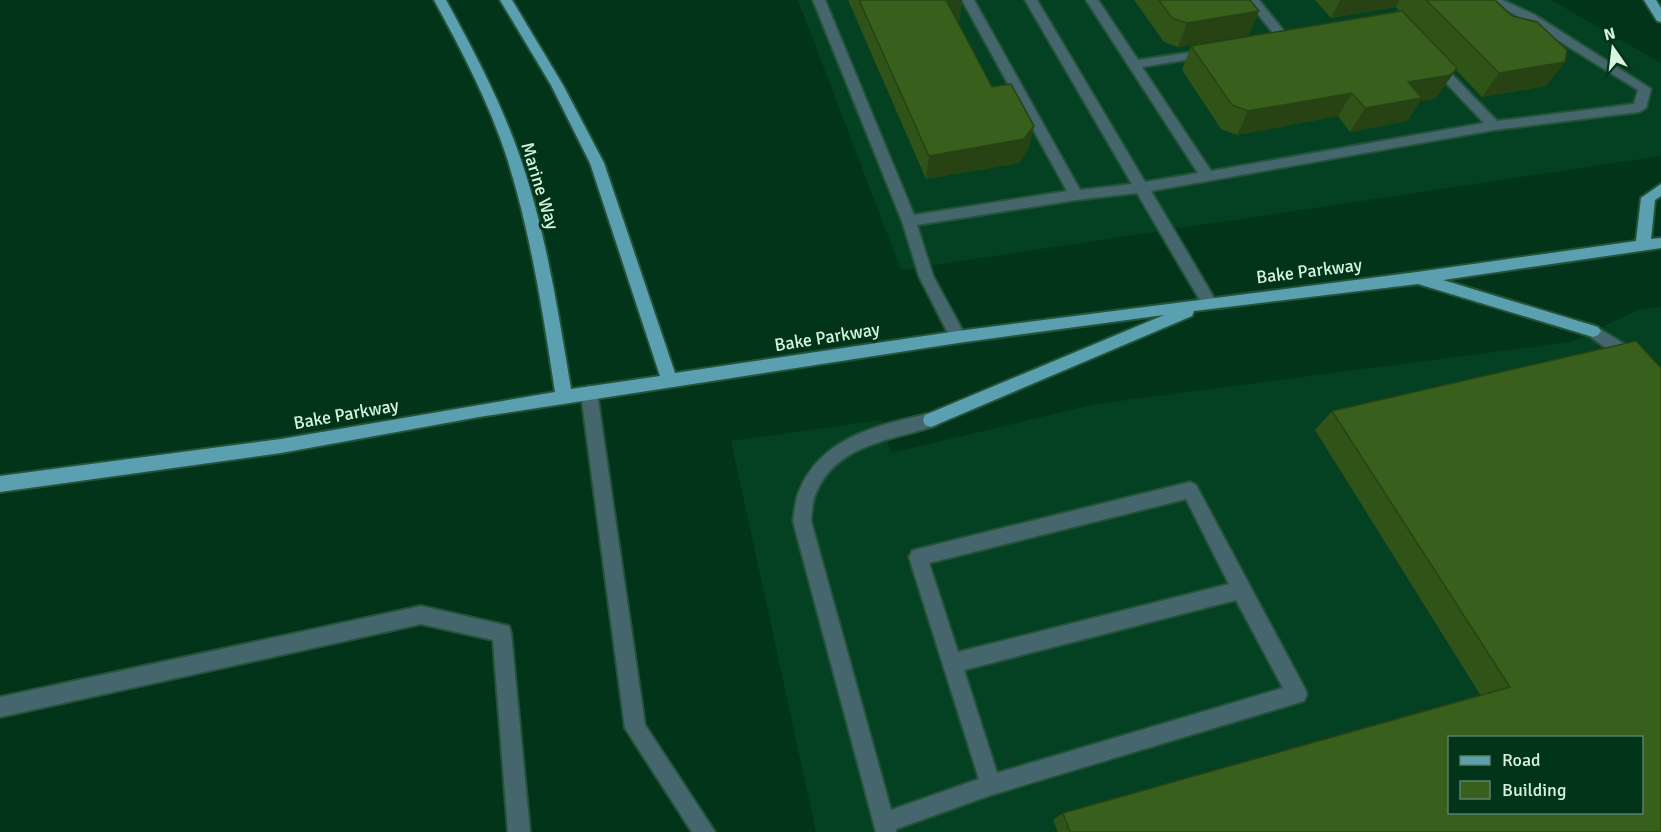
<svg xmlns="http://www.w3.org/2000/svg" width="1661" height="832" viewBox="0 0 1661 832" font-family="Signika,sans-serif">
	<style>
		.built { fill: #044022; fill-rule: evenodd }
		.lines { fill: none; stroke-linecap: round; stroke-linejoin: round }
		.service-casing { stroke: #24533a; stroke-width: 4 }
		.primary-casing { stroke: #24533a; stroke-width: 4 }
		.service { fill: #46666e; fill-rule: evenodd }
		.primary { fill: #5ba0b0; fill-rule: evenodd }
		.wall { fill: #305318 }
		.shaded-wall { fill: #274314 }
		.building { fill: #38601c; stroke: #274314; stroke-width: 1.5; fill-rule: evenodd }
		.labels { text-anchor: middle; stroke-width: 6; stroke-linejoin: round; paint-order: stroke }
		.street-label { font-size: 18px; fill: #d6f5df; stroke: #02341a }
	</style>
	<rect width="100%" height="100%" fill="#02341a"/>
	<g class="built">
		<path d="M798 0H1551L1661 63V156L901 270Z"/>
		<path d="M1661 307V832H816L731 441 881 420 891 453 1096 404 1571 342 1638 310ZM1450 738H1642V812H1450Z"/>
	</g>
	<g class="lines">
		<defs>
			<g id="service">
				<path d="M813 0H825L914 215 1067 191 962 0H974L1080 190 1132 184 1025 0H1037L1145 182 1198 173 1086 0H1098L1138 60 1213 49 1215 52 1209 56 1142 67 1211 171 1484 123 1431 67V61H1439L1497 121 1634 104 1638 90 1527 21 1487 0H1503L1535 15 1651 89 1646 108 1639 112 1494 130 1151 191 1217 303 1209 309 1204 307 1137 193 1076 200 917 225 933 276 966 337 958 343 952 341 919 276 902 221Z"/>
				<path d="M1247 0H1259L1288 36V42H1280Z"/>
				<path d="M1593 325 1642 355 1661 377V395L1655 393 1630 365 1588 335 1585 331 1588 327Z"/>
				<path d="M589 386 595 388 597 393 645 725 715 832H692L625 728 581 393 583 388Z"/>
				<path d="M931 413 937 415 939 420 937 425C892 441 837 443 816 493 812 501 812 512 811 521L891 810 979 779 909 557 912 551 918 549 1190 482 1196 485 1304 687 1307 694 1304 701 991 795 896 829V832H876L793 521C795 511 795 499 800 489 823 436 880 425 931 413ZM1186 499 1229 584 958 652 929 563ZM1236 600 1283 688 997 773 964 670Z"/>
				<path d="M421 606 509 626 511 633 530 832H508L493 640 421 624 0 717V697Z"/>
			</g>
			<g id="primary">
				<path d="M434 0H446C474 51 501 102 520 157 546 232 558 311 571 389L660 376 590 163 551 85 500 0H512L563 85 604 163 675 373 958 331 1417 272 1636 241 1641 198 1661 184V196L1655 200 1651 239 1661 238V248L1443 280 1598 327 1601 331 1598 335 1593 337 1418 284 1194 311 1192 316 931 427 925 425 923 420 925 415 1164 315 958 343 479 417 281 453 0 492V476L281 439 555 392C543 313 531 234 507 158 489 103 462 51 434 0Z"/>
				<path d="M1644 0H1656L1661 8V22L1657 21Z"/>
			</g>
		</defs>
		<use href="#service" class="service-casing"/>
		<use href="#primary" class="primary-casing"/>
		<use href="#service" class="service"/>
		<use href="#primary" class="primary"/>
	</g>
	<g class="wall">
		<path d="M848 0H962L959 22H957L992 87 1034 126 1028 150 1019 163 926 179Z"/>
		<path d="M1134 0H1250L1249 35 1178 47 1164 42Z"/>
		<path d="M1315 0H1495L1565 62 1546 86 1482 97 1456 70 1440 92 1434 99 1420 101 1407 121 1350 132 1338 116 1237 135 1221 129 1182 70 1191 46 1399 11 1396 7 1331 18Z"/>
		<path d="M1332 411 1661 832H1058L1053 820 1063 813 1481 696 1315 430Z"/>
	</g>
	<g class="shaded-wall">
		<path d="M946 0H962L959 22 943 24Z"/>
		<path d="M1340 0H1400L1396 7 1331 18Z"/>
		<path d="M1259 11 1249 35 1178 47 1187 23Z"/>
		<path d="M1565 62 1546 86 1482 97 1499 73Z"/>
		<path d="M1457 68 1440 92 1434 99 1420 101 1407 121 1350 132 1365 108 1408 82Z"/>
		<path d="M1352 93 1338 116 1237 135 1248 111Z"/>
		<path d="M1034 126 1028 150 1019 163 926 179 929 156Z"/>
	</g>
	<g class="building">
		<path d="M859 0H946L992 87 1011 84 1034 126 1024 139 929 156Z"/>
		<path d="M1159 0H1250L1259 11 1187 23 1172 18Z"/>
		<path d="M1426 0H1495L1512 16 1537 22 1567 50 1565 62 1499 73Z"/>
		<path d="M1402 11 1457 68 1451 75 1408 82 1422 98 1365 108 1352 93 1248 111 1232 105 1191 46Z"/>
		<path d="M1636 341 1661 368V832H1070L1063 813 1510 687 1332 411ZM1449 738H1641V813H1449Z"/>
	</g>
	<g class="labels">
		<g class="street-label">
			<text transform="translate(540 186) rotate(73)" y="6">Marine Way</text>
			<text transform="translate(1309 271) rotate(-7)" y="6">Bake Parkway</text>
			<text transform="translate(827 337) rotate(-9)" y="6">Bake Parkway</text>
			<text transform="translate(346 414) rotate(-10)" y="6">Bake Parkway</text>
		</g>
	</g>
	<rect x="1448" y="736" width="195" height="78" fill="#02341a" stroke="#578169" stroke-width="1.5"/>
	<rect x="1460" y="756" width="30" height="9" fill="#5ba0b0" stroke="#578169" stroke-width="1.5"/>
	<text x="1502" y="766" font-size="18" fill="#d6f5df">Road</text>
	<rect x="1460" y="781" width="30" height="18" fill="#38601c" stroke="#578169" stroke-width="1.5"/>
	<text x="1502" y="796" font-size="18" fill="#d6f5df">Building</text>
	<g transform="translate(1613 48) rotate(346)" stroke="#02341a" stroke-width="4.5" paint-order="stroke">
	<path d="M0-4.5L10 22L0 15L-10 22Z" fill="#d6f5df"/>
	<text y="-9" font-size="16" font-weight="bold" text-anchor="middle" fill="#d6f5df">N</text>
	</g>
</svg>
